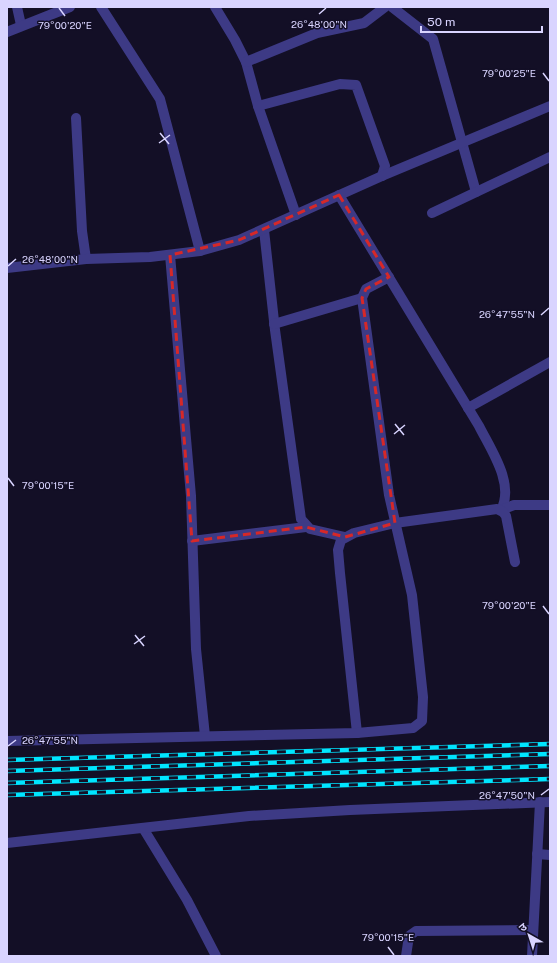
<svg xmlns="http://www.w3.org/2000/svg" width="557" height="963" viewBox="0 0 557 963" font-family="'Public Sans','Noto Sans Devanagari',sans-serif">
	<style>
		.lines { fill: none; stroke-linecap: round; stroke-linejoin: round }
		.minor { stroke: #3d3a85; stroke-width: 10 }
		.rail-casing { stroke: #00e5ff; stroke-width: 4.5 }
		.rail { stroke: #130f26; stroke-width: 3; stroke-dasharray: 9; stroke-linecap: butt }
		.marked { fill: none; stroke: #d62828; stroke-width: 3; stroke-dasharray: 8 5; stroke-linejoin: round }
		.ticks { fill: none; stroke: #d9d4ff; stroke-width: 1.5 }
		.ticks-label { font-size: 10px; text-anchor: middle; fill: #d9d4ff; stroke: #130f26; stroke-width: 3; stroke-linejoin: round; paint-order: stroke }
	</style>
	<rect width="100%" height="100%" fill="#130f26"/>
	<g class="lines">
		<g class="minor">
			<path d="M17 7 21 25"/>
			<path d="M101 7 160 99 200 251"/>
			<path d="M215 7 235 40 246 62 258 106 296 215"/>
			<path d="M392 7 433 39 476 192"/>
			<path d="M7 32 70 7"/>
			<path d="M246 62 317 33 364 23 385 7"/>
			<path d="M258 106 340 84 356 85 385 166 382 176"/>
			<path d="M76 118 82 231 86 259"/>
			<path d="M339 195 479 426C491 450 515 484 501 510"/>
			<path d="M432 213 550 157"/>
			<path d="M264 230 275 330 301 519 310 529 345 537"/>
			<path d="M170 255 191 496 196 649 205 736"/>
			<path d="M7 268 86 259 150 257 200 251 239 240 382 176 550 106"/>
			<path d="M274 324 362 298"/>
			<path d="M468 408 550 362"/>
			<path d="M501 510 514 505H550"/>
			<path d="M192 541 306 527"/>
			<path d="M357 733 340 573 338 550 341 540 354 533 395 523 497 509 503 512 506 516 515 562"/>
			<path d="M7 741 357 733 413 728 422 721 423 697 412 595 389 495 362 298 366 289 389 277"/>
			<path d="M143 828 187 900 216 956"/>
			<path d="M7 843 249 816 350 810 550 802"/>
			<path d="M537 854 550 855"/>
			<path d="M406 956 409 936 416 931 533 930"/>
			<path d="M532 956 540 802"/>
		</g>
		<defs>
			<g id="rail">
				<path d="M7 760 550 744"/>
				<path d="M7 771 550 754"/>
				<path d="M7 783 550 766"/>
				<path d="M7 795 550 779"/>
			</g>
		</defs>
		<use href="#rail" class="rail-casing"/>
		<use href="#rail" class="rail"/>
	</g>
	<path class="marked" d="M339 195 389 277 366 289 362 298 395 523 345 537 306 527 192 541 170 255 239 240Z"/>
	<path class="ticks" d="M59 8 65 16M319 14 326 8M543 73 549 81M160 133 169 144M159 143 170 135M8 266 16 259M541 315 549 308M395 424 404 435M394 434 405 425M8 478 14 486M543 606 549 614M135 635 144 646M134 644 145 636M8 746 16 740M541 795 549 789M388 947 394 955"/>
	<g class="ticks-label">
		<text x="319" y="28">26°48'00"N</text>
		<text x="65" y="29">79°00'20"E</text>
		<text x="509" y="77">79°00'25"E</text>
		<text x="50" y="263">26°48'00"N</text>
		<text x="507" y="318">26°47'55"N</text>
		<text x="48" y="489">79°00'15"E</text>
		<text x="509" y="609">79°00'20"E</text>
		<text x="50" y="744">26°47'55"N</text>
		<text x="507" y="799">26°47'50"N</text>
		<text x="388" y="941">79°00'15"E</text>
	</g>
	<rect width="557" height="963" fill="none" stroke="#d9d4ff" stroke-width="16"/>
	<g transform="translate(529 935) rotate(321)" stroke="#130f26" stroke-width="3" paint-order="stroke">
	<path d="M0-3L7 15L0 10L-7 15Z" fill="#d9d4ff"/>
	<text y="-6" font-size="11" font-weight="bold" text-anchor="middle" fill="#d9d4ff">उ</text>
	</g>
	<path d="M421 26v6h121v-6" fill="none" stroke="#d9d4ff" stroke-width="2"/>
	<text x="427" y="26" font-size="12" fill="#d9d4ff" stroke="#130f26" stroke-width="3" paint-order="stroke">50 m</text>
</svg>
